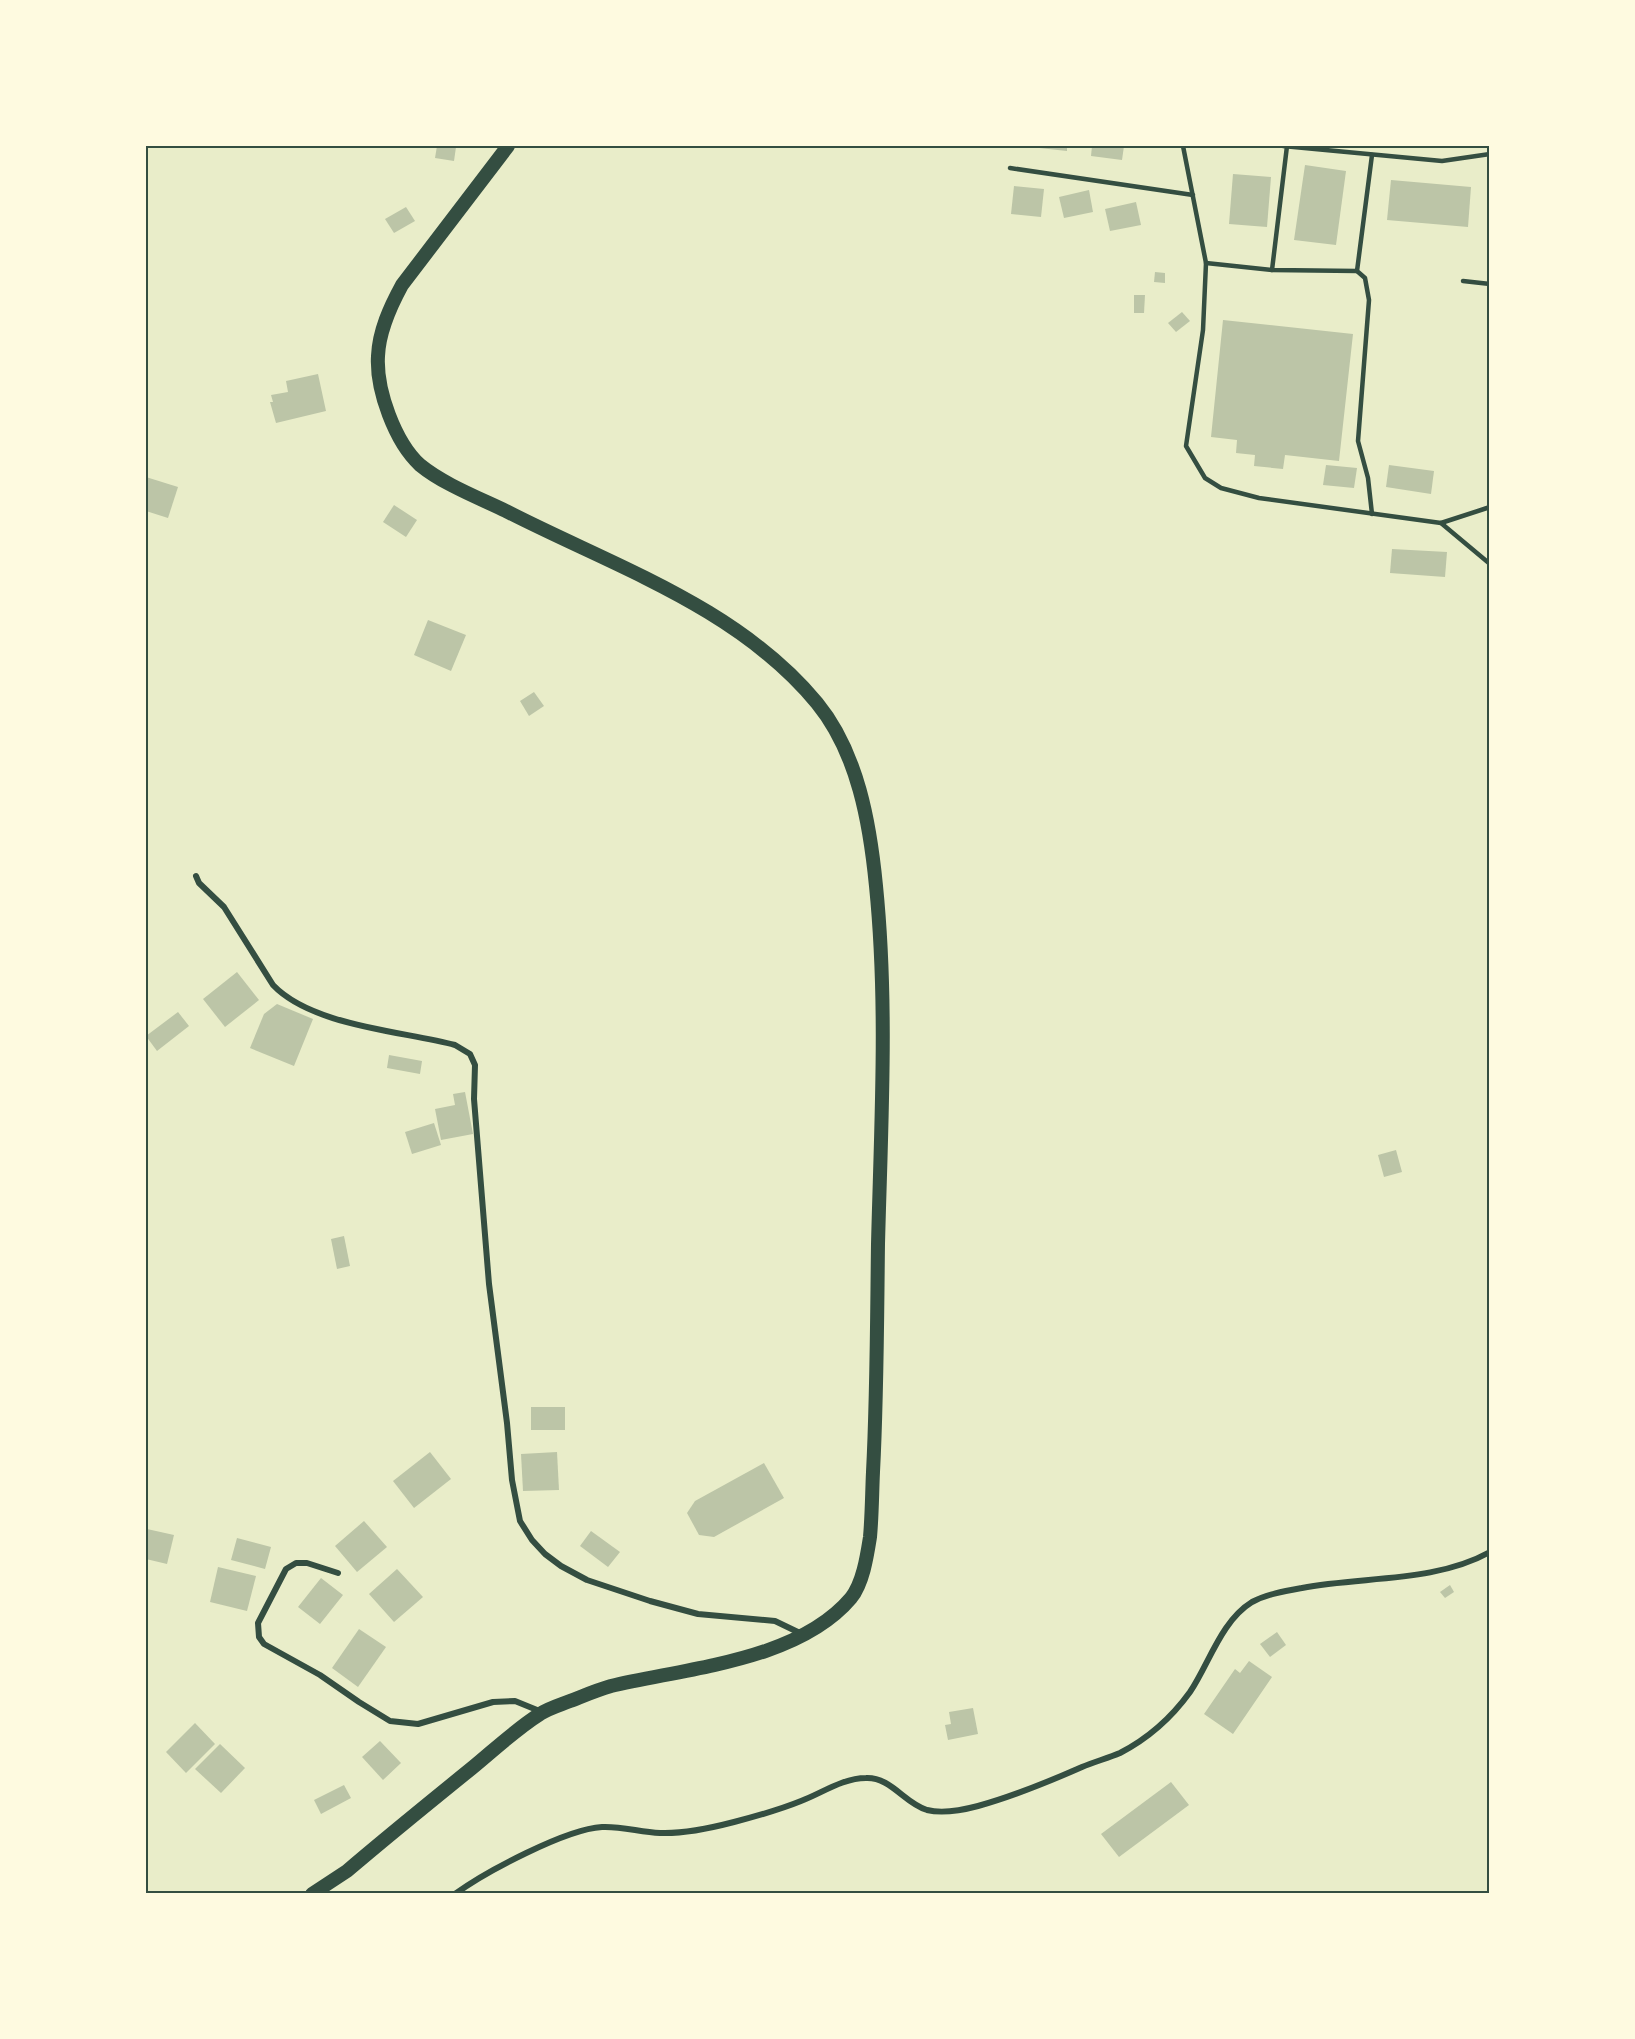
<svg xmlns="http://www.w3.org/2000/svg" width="1635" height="2039" viewBox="0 0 1635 2039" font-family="'Titillium Web',sans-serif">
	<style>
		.building { fill: #bcc5a7 }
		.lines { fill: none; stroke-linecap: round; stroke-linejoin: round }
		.service { stroke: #344e41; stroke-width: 4.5 }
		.minor { stroke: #344e41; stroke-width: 6 }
		.primary { stroke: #344e41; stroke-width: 14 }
		.neatline { fill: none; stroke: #344e41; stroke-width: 2 }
	</style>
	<rect width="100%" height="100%" fill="#e9edc9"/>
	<g class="building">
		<path d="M437 146 456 147 454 161 435 158Z"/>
		<path d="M1030 146H1067V151L1030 147Z"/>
		<path d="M1092 146H1124L1122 160 1091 156Z"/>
		<path d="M1305 165 1346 171 1336 245 1294 240Z"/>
		<path d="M1233 174 1271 177 1267 227 1229 224Z"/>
		<path d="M1391 180 1471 187 1468 227 1387 220Z"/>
		<path d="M1014 186 1044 189 1041 217 1011 214Z"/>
		<path d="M1089 190 1093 212 1064 218 1059 197Z"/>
		<path d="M1136 202 1141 225 1110 231 1105 209Z"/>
		<path d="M406 207 415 221 394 233 385 219Z"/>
		<path d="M1155 272 1165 273V283L1154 282Z"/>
		<path d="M1134 295H1145L1144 313H1134Z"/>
		<path d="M1182 312 1190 321 1176 332 1168 323Z"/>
		<path d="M1223 320 1353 334 1339 461 1285 455 1283 469 1254 466 1255 455 1236 453 1237 440 1211 437Z"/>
		<path d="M318 374 326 411 276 423 270 402H273L271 395 288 392 286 381Z"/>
		<path d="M1326 465 1357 468 1354 488 1323 485Z"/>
		<path d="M1389 465 1434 471 1431 494 1386 487Z"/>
		<path d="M146 477 178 487 168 518 146 511Z"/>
		<path d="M394 505 417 520 406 537 383 522Z"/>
		<path d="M1392 549 1447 552 1445 577 1390 573Z"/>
		<path d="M428 620 466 635 451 671 414 655Z"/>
		<path d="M534 692 544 706 529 716 520 701Z"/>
		<path d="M237 972 259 1000 225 1027 203 999Z"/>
		<path d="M277 1004 313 1019 294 1066 250 1048 264 1014Z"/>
		<path d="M178 1012 189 1026 157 1051 146 1036Z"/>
		<path d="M389 1055 422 1061 420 1074 387 1068Z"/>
		<path d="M465 1092 473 1134 441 1140 435 1109 455 1105 453 1094Z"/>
		<path d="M434 1123 441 1145 412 1154 405 1132Z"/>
		<path d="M1396 1150 1402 1172 1384 1177 1378 1155Z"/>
		<path d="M344 1236 350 1266 337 1269 331 1239Z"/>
		<rect x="531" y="1407" width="34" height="23"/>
		<path d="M430 1452 451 1479 414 1508 393 1481Z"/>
		<path d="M557 1452 559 1490 523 1491 521 1454Z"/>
		<path d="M764 1463 784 1498 714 1537 699 1535 687 1513 695 1501Z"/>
		<path d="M364 1521 387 1547 357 1572 335 1546Z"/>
		<path d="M147 1529 174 1535 167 1564 146 1559Z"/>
		<path d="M591 1531 620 1552 608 1567 580 1546Z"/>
		<path d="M237 1538 271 1547 265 1569 231 1560Z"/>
		<path d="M218 1567 256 1576 247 1611 210 1602Z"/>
		<path d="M397 1569 423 1597 394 1622 369 1594Z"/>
		<path d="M321 1578 343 1595 320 1624 298 1607Z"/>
		<path d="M1450 1585 1454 1592 1445 1598 1440 1592Z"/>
		<path d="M359 1629 386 1647 358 1687 332 1668Z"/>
		<path d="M1277 1632 1286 1645 1270 1657 1260 1644Z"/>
		<path d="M1249 1661 1272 1677 1233 1734 1204 1714 1235 1669 1240 1673Z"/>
		<path d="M973 1708 978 1734 948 1740 945 1725 951 1724 949 1712Z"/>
		<path d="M195 1723 215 1744 186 1773 166 1752Z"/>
		<path d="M380 1741 401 1763 383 1780 362 1757Z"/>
		<path d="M220 1744 245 1768 221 1793 195 1769Z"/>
		<path d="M1171 1782 1189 1805 1119 1857 1101 1834Z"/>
		<path d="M344 1785 351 1798 321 1814 314 1800Z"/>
	</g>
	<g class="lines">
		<g class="service">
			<path d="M1183 146 1206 263 1203 330 1186 446 1205 478 1221 488 1259 498 1441 523 1490 564"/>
			<path d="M1283 146 1442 161 1490 154"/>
			<path d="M1372 155 1357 271 1365 278 1369 300 1358 441 1368 478 1372 514"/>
			<path d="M1010 168 1193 195"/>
			<path d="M1206 263 1272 270 1357 271"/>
			<path d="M1272 270 1287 146"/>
			<path d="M1463 281 1490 284"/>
			<path d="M1441 523 1490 507"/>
		</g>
		<g class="minor">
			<path d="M196 876 199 883 224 907 273 985C312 1026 402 1031 455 1045L470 1054 475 1065 474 1099 489 1284 507 1423 512 1480 520 1521 532 1540 545 1554 561 1566 587 1580 650 1601 698 1614 775 1621 802 1634"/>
			<path d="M338 1573 307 1563H296L286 1569 258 1623 259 1637 264 1644 320 1675 359 1702 390 1721 418 1724 493 1702 515 1701 542 1712"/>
			<path d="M455 1894C485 1872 566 1829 602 1827 621 1826 640 1832 660 1833 684 1834 711 1828 734 1822 757 1816 779 1810 801 1801 822 1793 843 1778 866 1778 891 1777 904 1803 927 1810 943 1814 963 1810 978 1806 1014 1796 1048 1782 1082 1767 1094 1762 1108 1758 1120 1753 1147 1739 1172 1717 1190 1692 1209 1664 1221 1621 1252 1602 1267 1594 1285 1591 1302 1588 1363 1576 1434 1583 1490 1552"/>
		</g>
		<path class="primary" d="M312 1894 347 1871C388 1836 430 1802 472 1768 494 1750 516 1729 540 1714 549 1708 560 1705 570 1701 583 1696 597 1690 611 1686 686 1668 798 1661 851 1598 863 1583 867 1556 870 1537 872 1515 872 1493 873 1472 877 1396 877 1320 878 1244 881 1125 888 1005 876 886 870 824 858 753 817 703 738 607 613 566 506 511 479 498 443 484 420 465 395 442 376 390 378 356 379 331 390 307 402 285L508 146"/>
	</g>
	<rect width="1635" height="2039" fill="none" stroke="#fefae0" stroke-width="294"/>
	<rect x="147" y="147" width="1341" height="1745" class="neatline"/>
</svg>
